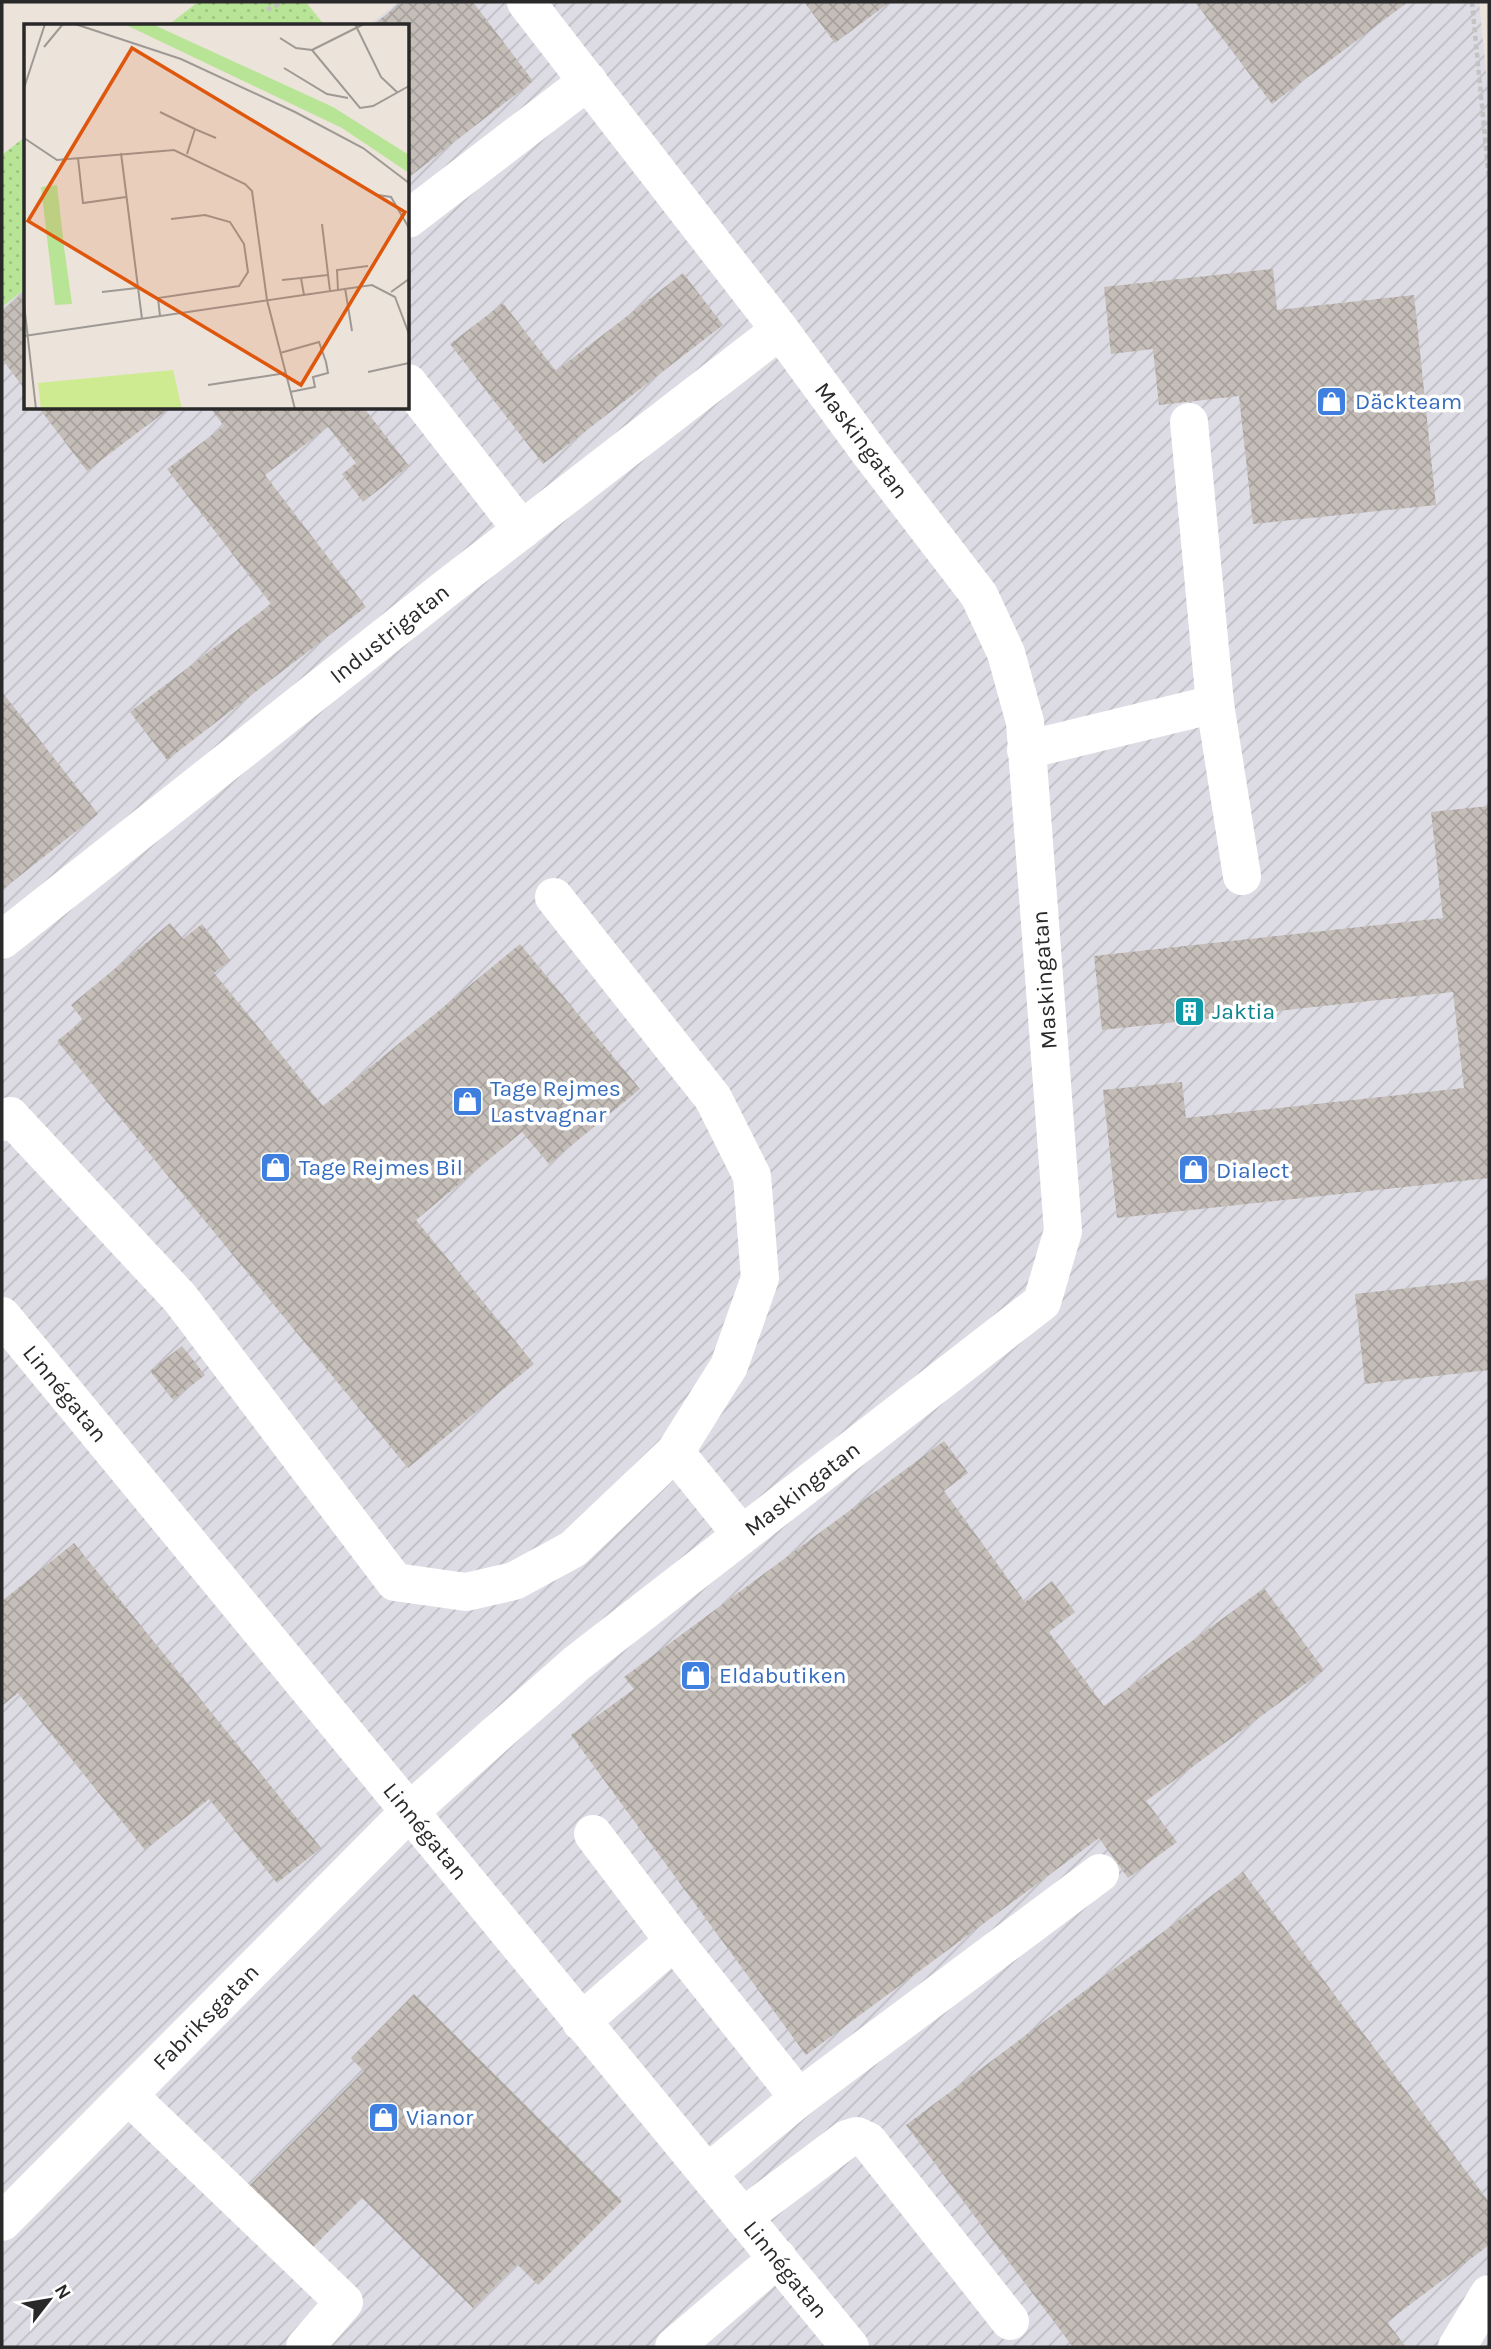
<svg xmlns="http://www.w3.org/2000/svg" width="1491" height="2349" viewBox="0 0 1491 2349" font-family="Karla,sans-serif">
	<style>
		.industrial { fill: url(#industrial-furrows) }
		.garden { fill: url(#garden-dots) }
		.building { fill: url(#building-cross-hatch) }
		.lines { fill: none; stroke-linecap: round; stroke-linejoin: round }
		.path { stroke: #c3c3c3; stroke-width: 4.5; stroke-dasharray: 5 3.5; stroke-linecap: butt }
		.minor { stroke: #fff; stroke-width: 38 }
		.labels { text-anchor: middle; stroke-width: 7; stroke-linejoin: round; paint-order: stroke }
		.shop-label { font-size: 23px; fill: #366cbe; stroke: #fff; text-anchor: start }
		.street-label { font-size: 23px; fill: #292929; stroke: #fff }
		.culture-label { font-size: 23px; fill: #0d838f; stroke: #fff; text-anchor: start }
		.inset-road { fill: none; stroke: #9e9994; stroke-width: 2 }
		.view { fill: #de570d; fill-opacity: 0.15; stroke: #de570d; stroke-width: 3.5 }
		.inset-edge { fill: none; stroke: #292929; stroke-width: 3.5 }
	</style>
	<defs>
		<pattern id="industrial-furrows" width="10" height="10" patternUnits="userSpaceOnUse" patternTransform="scale(1.75)"><rect width="10" height="10" fill="#dddce4"/><path d="M-1 1l2-2M0 10L10 0M9 11l2-2" fill="none" stroke="#bebdc4"/></pattern>
		<pattern id="garden-dots" width="8" height="8" patternUnits="userSpaceOnUse" patternTransform="scale(1.75)"><rect width="8" height="8" fill="#b8e496"/><path d="M2 2h.1M6 6h.1" fill="none" stroke="#9ec481" stroke-width="1.8" stroke-linecap="round"/></pattern>
		<pattern id="building-cross-hatch" width="8" height="8" patternUnits="userSpaceOnUse" patternTransform="scale(1.75)"><rect width="8" height="8" fill="#c4bdb8"/><path d="M0 0l8 8M0 8l8-8" fill="none" stroke="#a8a29e"/></pattern>
	</defs>
	<rect width="100%" height="100%" fill="#ece3db"/>
	<path class="industrial" d="M399 2H1479L1489 100V2347H2V307L26 288V408H408V26H367Z"/>
	<g class="garden">
		<path d="M198 2H306L325 26H167Z"/>
		<path d="M26 136V288L2 307V155Z"/>
	</g>
	<g class="building">
		<path d="M403 2H473L533 81 408 178V26H371Z"/>
		<path d="M804 2H890L835 43Z"/>
		<path d="M1195 2H1408L1272 104Z"/>
		<path d="M1273 269 1277 310 1414 295 1436 505 1253 524 1239 396 1159 405 1153 349 1111 354 1104 287Z"/>
		<path d="M683 273 723 325 543 464 450 344 503 303 556 371Z"/>
		<path d="M26 291V391L2 359V310Z"/>
		<path d="M39 408H170L87 471Z"/>
		<path d="M210 408H364L409 466 363 502 342 474 356 463 328 427 265 475 366 607 167 760 130 712 271 604 167 469 224 426Z"/>
		<path d="M2 692 98 814 2 890Z"/>
		<path d="M1489 806V1178L1117 1218 1103 1090 1182 1082 1186 1118 1464 1088 1453 992 1102 1030 1094 956 1443 918 1431 812Z"/>
		<path d="M170 923 183 939 202 924 230 960 214 973 323 1106 520 944 640 1089 549 1164 522 1132 416 1220 534 1364 408 1468 57 1041 83 1020 71 1005Z"/>
		<path d="M1489 1279V1370L1365 1384 1355 1294Z"/>
		<path d="M182 1346 205 1375 173 1400 150 1371Z"/>
		<path d="M944 1441 968 1473 944 1491 1025 1602 1052 1581 1075 1612 1049 1632 1104 1706 1264 1588 1324 1670 1146 1801 1177 1842 1128 1878 1099 1838 806 2055 571 1735 634 1689 624 1677Z"/>
		<path d="M74 1543 321 1848 277 1883 209 1799 145 1850 18 1693 2 1706V1601Z"/>
		<path d="M1243 1872 1489 2202V2245L1387 2322 1406 2347H1073L906 2125Z"/>
		<path d="M414 1994 622 2201 538 2285 517 2264 473 2308 362 2198 311 2249 248 2187 364 2071 351 2058Z"/>
	</g>
	<g class="lines">
		<g class="path">
			<path d="M1472 2 1489 179"/>
			<path d="M267 10 283 2"/>
		</g>
		<g class="minor">
			<path d="M408 219 588 81"/>
			<path d="M408 383 522 530"/>
			<path d="M1189 422 1215 704"/>
			<path d="M1026 750 1215 704 1242 876"/>
			<path id="s1" d="M2 940 444 590 780 330"/>
			<path d="M2 1122 10 1116 180 1298 395 1582 466 1592 514 1581 573 1549 675 1452 729 1366 760 1278 752 1176 713 1098 554 897"/>
			<path id="s2" d="M2 1316 850 2347"/>
			<path d="M675 1452 741 1534"/>
			<path d="M674 1941 799 2098"/>
			<path d="M581 2022 674 1941 593 1834"/>
			<path d="M128 2095 344 2302 305 2347"/>
			<path d="M708 2173 799 2098 1100 1873"/>
			<path d="M743 2217 847 2139 857 2136 868 2141 1010 2321"/>
			<path id="s3" d="M2 2222 408 1813 494 1736 577 1663 1042 1302 1063 1231 1025 722 1006 653 979 595 870 453 780 330 526 2"/>
			<path d="M674 2347 778 2258"/>
			<path d="M1457 2347 1489 2294"/>
		</g>
	</g>
	<defs>
		<symbol id="shop-square" viewBox="-11 -11 22 22"><rect x="-9" y="-9" width="18" height="18" rx="4" fill="#3f7fe0" stroke="#fff"/><path d="M-5-2.5h2.3a2.7 3.5 0 0 1 5.4 0H5L5.5 6h-11ZM-1.5-2.5h3a1.5 2.3 0 0 0-3 0Z" fill="#fff"/></symbol>
		<symbol id="building-square" viewBox="-11 -11 22 22"><rect x="-9" y="-9" width="18" height="18" rx="4" fill="#0f9aa8" stroke="#fff"/><path d="M-4-6H4V6H1V3H-1V6H-4ZM-2.5-4.3h1.7v1.8h-1.7ZM.8-4.3h1.7v1.8H.8ZM-2.5-1h1.7V.8h-1.7ZM.8-1h1.7V.8H.8Z" fill="#fff"/></symbol>
	</defs>
	<g fill-rule="evenodd">
		<use href="#shop-square" x="1314" y="384" width="35" height="35"/>
		<use href="#building-square" x="1172" y="994" width="35" height="35"/>
		<use href="#shop-square" x="450" y="1084" width="35" height="35"/>
		<use href="#shop-square" x="258" y="1150" width="35" height="35"/>
		<use href="#shop-square" x="1176" y="1152" width="35" height="35"/>
		<use href="#shop-square" x="678" y="1658" width="35" height="35"/>
		<use href="#shop-square" x="366" y="2100" width="35" height="35"/>
	</g>
	<g class="labels">
		<g class="shop-label">
			<text x="1355" y="409">Däckteam</text>
			<text x="490" y="1096">Tage Rejmes<tspan x="490" dy="26">Lastvagnar</tspan></text>
			<text x="299" y="1175">Tage Rejmes Bil</text>
			<text x="1216" y="1178">Dialect</text>
			<text x="719" y="1683">Eldabutiken</text>
			<text x="406" y="2125">Vianor</text>
		</g>
		<g class="street-label">
			<text transform="translate(862 440) rotate(53)" y="8">Maskingatan</text>
			<text dy="8" stroke="none"><textPath href="#s1" startOffset="494">Industrigatan</textPath></text>
			<text transform="translate(1044 980) rotate(-94)" y="8">Maskingatan</text>
			<text dy="8" stroke="none"><textPath href="#s2" startOffset="100">Linnégatan</textPath></text>
			<text dy="8" stroke="none"><textPath href="#s3" startOffset="1087">Maskingatan</textPath></text>
			<text dy="8" stroke="none"><textPath href="#s2" startOffset="667">Linnégatan</textPath></text>
			<text dy="8" stroke="none"><textPath href="#s3" startOffset="289">Fabriksgatan</textPath></text>
			<text dy="8" stroke="none"><textPath href="#s2" startOffset="1234">Linnégatan</textPath></text>
		</g>
		<g class="culture-label">
			<text x="1212" y="1019">Jaktia</text>
		</g>
	</g>
	<g transform="translate(24 24)">
		<rect width="385" height="385" fill="#ece3db"/>
		<path d="M100 0H128L309 83 385 131V149L318 104Z" fill="#b8e496"/>
		<path d="M33 161 40 223 48 280 31 281 17 163Z" fill="#b8e496"/>
		<path d="M149 346 158 385H17L14 359Z" fill="#ceeb91"/>
		<path class="inset-road" d="M51 0 157 35 271 88 339 124 385 159M331 0 357 53 374 69M256 14 272 24 288 26 336 84 349 82 385 62M20 23 39 0M288 26 340 0M260 44 303 70 324 74M0 64 21 0M136 88 171 105M0 114 33 136 150 126 221 160 228 167 243 276 271 385M97 129 118 295M163 130 171 105 192 114M54 134 59 179 102 173M354 171 367 173 385 204M298 200 306 267M277 254 304 251M258 256 277 254 280 271M321 264 328 307M314 266 313 246 344 242M78 268 113 264M367 268 385 255M0 280 12 385M136 292 134 274 215 262 224 248 220 220 206 198 181 191 147 195M0 312 348 261 371 273 385 310M256 329 295 318 302 338 304 349 289 353 291 363 266 368M344 348 385 339M184 361 262 349"/>
		<path class="view" d="M108 24 381 188 277 361 4 197Z"/>
		<rect width="385" height="385" class="inset-edge"/>
	</g>
	<rect width="1491" height="2349" fill="none" stroke="#292929" stroke-width="7"/>
	<g transform="translate(49 2300) rotate(59)" stroke="#ffffff" stroke-width="5" paint-order="stroke">
	<path d="M0-5L12 26L0 18L-12 26Z" fill="#292929"/>
	<text y="-10" font-size="19" font-weight="bold" text-anchor="middle" fill="#292929">N</text>
	</g>
</svg>
